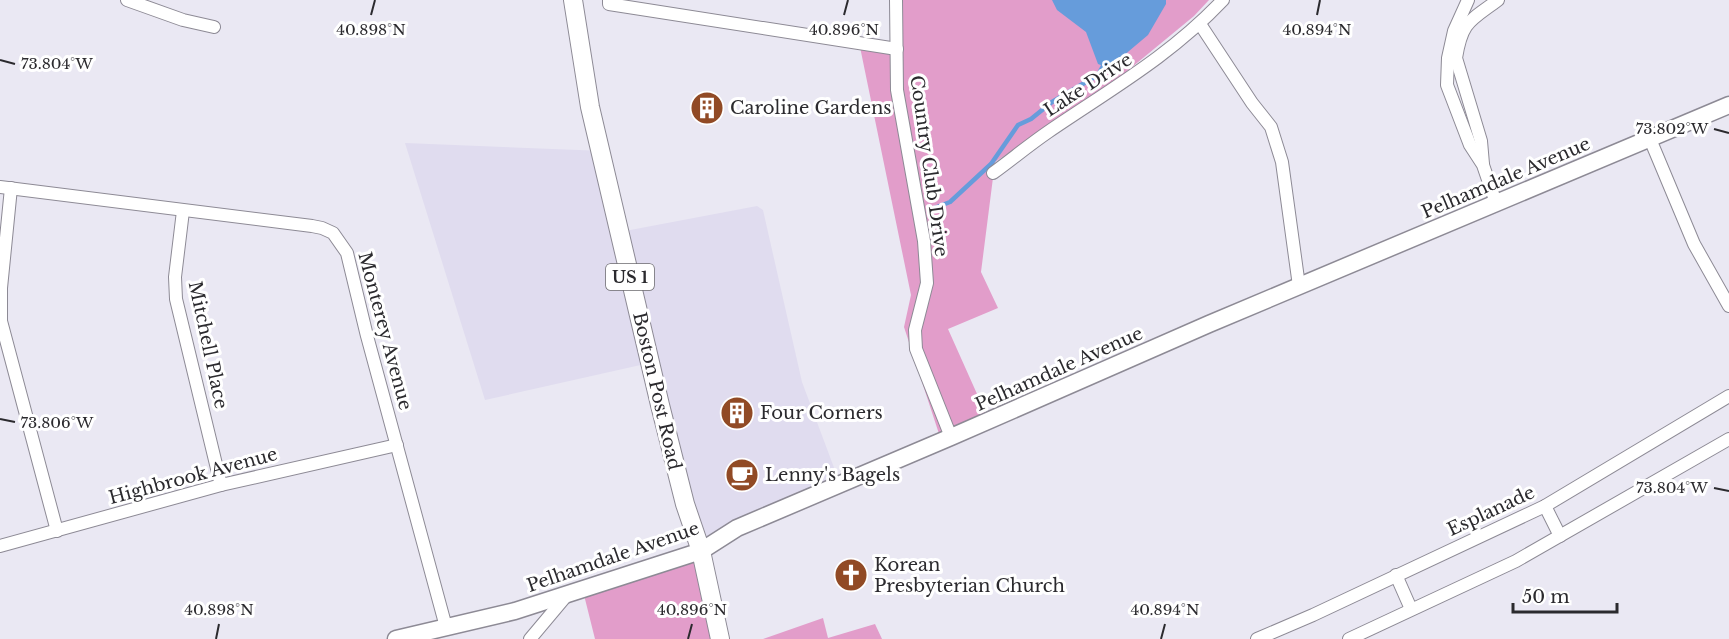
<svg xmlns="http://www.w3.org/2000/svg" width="1729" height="639" viewBox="0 0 1729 639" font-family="'Libre Baskerville',serif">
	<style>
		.built { fill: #e0dcef }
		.green { fill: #e29dca }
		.water { fill: #669cdb }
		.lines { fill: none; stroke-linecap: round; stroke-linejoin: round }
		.stream { stroke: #669cdb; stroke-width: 4.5 }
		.street-casing { stroke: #8d8a95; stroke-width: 14 }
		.secondary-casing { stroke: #8d8a95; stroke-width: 19 }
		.primary-casing { stroke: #8d8a95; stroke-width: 20 }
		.street { stroke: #fff; stroke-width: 12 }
		.secondary { stroke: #fff; stroke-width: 16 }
		.primary { stroke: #fff; stroke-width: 18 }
		.ticks { fill: none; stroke: #2b2a2e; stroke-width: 2 }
		.labels { text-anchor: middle; stroke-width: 6; stroke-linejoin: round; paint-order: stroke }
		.shield { fill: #fff; stroke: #6b6a6d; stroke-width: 1.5 }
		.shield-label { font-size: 16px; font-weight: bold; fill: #2b2a2e }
		.street-label { font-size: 18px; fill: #2b2a2e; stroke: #fff }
		.poi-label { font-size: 18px; fill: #2b2a2e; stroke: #fff; text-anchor: start }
		.ticks-label { font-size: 15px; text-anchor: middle; fill: #2b2a2e; stroke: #fff; stroke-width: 6; stroke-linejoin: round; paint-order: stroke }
	</style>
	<rect width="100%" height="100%" fill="#eae8f3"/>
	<path class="built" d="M405 143 604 151 625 231 757 206 763 210 802 382 839 481 701 551 654 362 485 400Z"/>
	<g class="green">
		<path d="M897 0H1209L1194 16 1109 86 995 162 981 272 998 308 948 329 990 423 942 443 904 327 911 295 860 47 902 50Z"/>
		<path d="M701 551 725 639H595L584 595Z"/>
		<path d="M823 618 828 638 875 624 882 639H763Z"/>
	</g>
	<path class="water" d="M1052 0H1166V4L1148 35 1116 62 1106 67 1098 64 1086 32 1057 10Z"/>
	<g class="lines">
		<path class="stream" d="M932 209 950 202 991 164 1018 125 1031 119 1052 102 1098 75 1103 66"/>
		<defs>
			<g id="street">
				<path d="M127 0 183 20 214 27"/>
				<path d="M609 0V4L897 49"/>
				<path d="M896 0 897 90 924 241 927 283 915 330 916 349 951 437"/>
				<path d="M1468 0 1454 31 1448 58 1447 85 1470 145 1483 165 1496 203"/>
				<path d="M1200 24 1252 103 1271 127 1282 162 1299 286"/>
				<path d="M1650 139 1694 244 1729 306"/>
				<path d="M1483 164 1481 141 1456 58C1462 21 1470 21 1498 0"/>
				<path d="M993 173C1011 160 1029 145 1048 132 1111 89 1170 56 1223 0"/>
				<path d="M0 187 312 226 322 228 333 233 347 253 367 336 446 627"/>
				<path d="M11 188 1 288V321L57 531"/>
				<path d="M183 211 175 277 176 299 221 485"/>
				<path d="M1545 506 1560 536"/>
				<path d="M0 546 221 485 397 445"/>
				<path d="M1396 575 1411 609"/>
				<path d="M530 639 567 595"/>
				<path d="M1257 639 1313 615 1545 506 1729 396"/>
				<path d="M1349 639 1516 561 1729 439"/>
			</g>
			<path id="secondary" d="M396 639 515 611 701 551 737 528 951 437 1209 324 1729 105"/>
			<path id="primary" d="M573 0 590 107 660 405 685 504 701 551 720 639"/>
		</defs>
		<use href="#street" class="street-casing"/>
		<use href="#secondary" class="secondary-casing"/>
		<use href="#primary" class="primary-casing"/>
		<use href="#street" class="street"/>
		<use href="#secondary" class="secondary"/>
		<use href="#primary" class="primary"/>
	</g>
	<path class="ticks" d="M371 15 375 0M844 15 848 0M1317 15 1320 0M0 60 15 64M1714 129 1729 133M0 419 15 422M1714 488 1729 491M216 639 219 624M688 639 692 624M1161 639 1165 624"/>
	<defs>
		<symbol id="building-disc" viewBox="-11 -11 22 22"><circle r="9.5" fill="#914a25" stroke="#fff"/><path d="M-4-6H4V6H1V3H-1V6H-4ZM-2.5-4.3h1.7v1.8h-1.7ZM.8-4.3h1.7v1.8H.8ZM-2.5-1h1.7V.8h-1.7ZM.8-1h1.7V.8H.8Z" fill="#fff"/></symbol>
		<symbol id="cafe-disc" viewBox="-11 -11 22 22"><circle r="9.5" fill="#914a25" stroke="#fff"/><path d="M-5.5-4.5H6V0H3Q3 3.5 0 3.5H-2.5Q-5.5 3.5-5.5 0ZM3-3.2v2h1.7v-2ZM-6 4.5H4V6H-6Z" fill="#fff"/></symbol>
		<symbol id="church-disc" viewBox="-11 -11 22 22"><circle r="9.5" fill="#914a25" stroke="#fff"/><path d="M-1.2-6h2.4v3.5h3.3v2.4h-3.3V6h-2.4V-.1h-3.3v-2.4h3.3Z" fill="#fff"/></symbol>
	</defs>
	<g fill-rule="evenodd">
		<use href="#building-disc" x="688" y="89" width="38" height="38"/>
		<use href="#building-disc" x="718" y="394" width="38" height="38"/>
		<use href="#cafe-disc" x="723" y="456" width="38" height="38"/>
		<use href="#church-disc" x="832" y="556" width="38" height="38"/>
	</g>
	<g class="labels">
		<rect class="shield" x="606" y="264" width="48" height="26" rx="4.5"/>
		<g class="shield-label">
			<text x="630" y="283">US 1</text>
		</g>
		<g class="street-label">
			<text transform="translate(1088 85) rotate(-33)" y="6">Lake Drive</text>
			<text transform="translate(929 166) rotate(82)" y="6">Country Club Drive</text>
			<text transform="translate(1506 178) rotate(-23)" y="6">Pelhamdale Avenue</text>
			<text transform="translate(385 331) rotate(75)" y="6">Monterey Avenue</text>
			<text transform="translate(208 345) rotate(78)" y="6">Mitchell Place</text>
			<text transform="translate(1059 369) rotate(-24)" y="6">Pelhamdale Avenue</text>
			<text transform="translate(657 391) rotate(77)" y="6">Boston Post Road</text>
			<text transform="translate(193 476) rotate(-15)" y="6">Highbrook Avenue</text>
			<text transform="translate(1491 511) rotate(-25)" y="6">Esplanade</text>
			<text transform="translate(613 557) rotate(-19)" y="6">Pelhamdale Avenue</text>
		</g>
		<g class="poi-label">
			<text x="730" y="114">Caroline Gardens</text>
			<text x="760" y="419">Four Corners</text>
			<text x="765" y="481">Lenny's Bagels</text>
			<text x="874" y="571">Korean<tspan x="874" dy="21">Presbyterian Church</tspan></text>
		</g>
	</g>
	<g class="ticks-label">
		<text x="371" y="35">40.898°N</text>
		<text x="844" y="35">40.896°N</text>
		<text x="1317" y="35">40.894°N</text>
		<text x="57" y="69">73.804°W</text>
		<text x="1672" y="134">73.802°W</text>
		<text x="57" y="428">73.806°W</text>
		<text x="1672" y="493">73.804°W</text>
		<text x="219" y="615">40.898°N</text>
		<text x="692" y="615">40.896°N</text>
		<text x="1165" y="615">40.894°N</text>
	</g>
	<path d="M1513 603v9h104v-9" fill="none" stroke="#2b2a2e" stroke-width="3"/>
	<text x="1522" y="603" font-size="18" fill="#2b2a2e" stroke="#ffffff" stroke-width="4.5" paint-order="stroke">50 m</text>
</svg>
